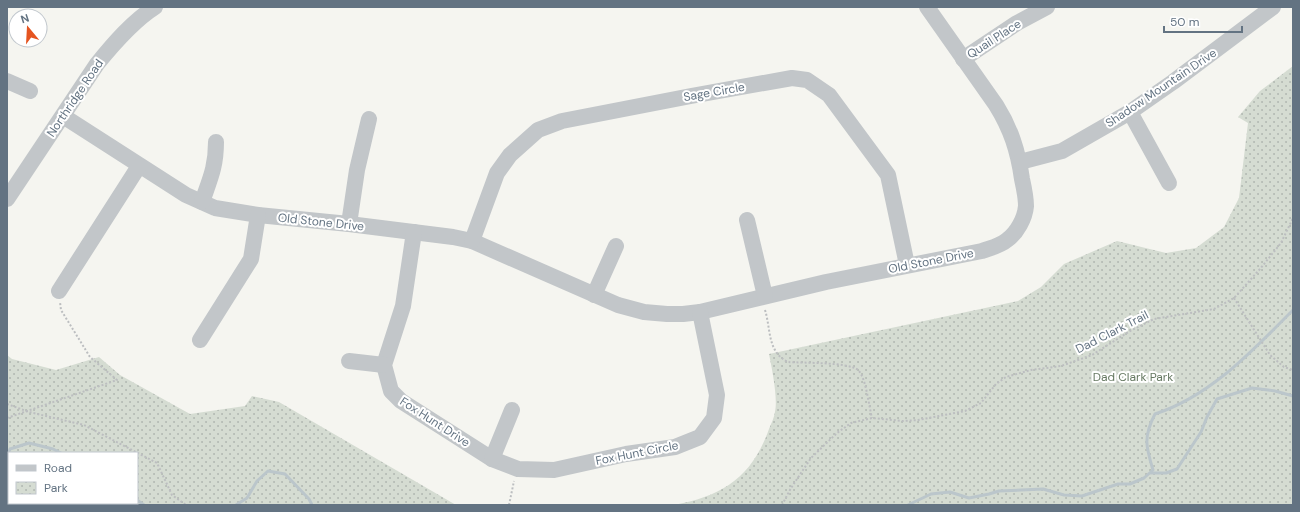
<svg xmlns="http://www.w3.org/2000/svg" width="1300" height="512" viewBox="0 0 1300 512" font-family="'DM Sans',sans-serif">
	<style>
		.park { fill: url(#park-dots); fill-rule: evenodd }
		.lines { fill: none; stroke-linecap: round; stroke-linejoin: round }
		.stream { stroke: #bbc6cb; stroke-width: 3 }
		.path { stroke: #bcbec0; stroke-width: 2; stroke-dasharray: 2 2; stroke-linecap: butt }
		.minor { stroke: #c2c6c9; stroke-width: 16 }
		.labels { text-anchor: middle; stroke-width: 4; stroke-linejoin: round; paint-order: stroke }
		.street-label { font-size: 12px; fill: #637382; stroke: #fff }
		.park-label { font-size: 12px; fill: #667962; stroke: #fff }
	</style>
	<defs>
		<pattern id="park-dots" width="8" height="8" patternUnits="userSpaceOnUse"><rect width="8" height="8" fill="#d5dcd2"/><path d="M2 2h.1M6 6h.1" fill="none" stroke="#b0b7b0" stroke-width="1.8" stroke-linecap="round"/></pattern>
	</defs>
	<rect width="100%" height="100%" fill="#f5f5f0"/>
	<g class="park">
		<path d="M1293 66V505H674C723 496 752 477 769 429 771 424 774 418 775 412 778 398 772 369 769 354L1018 301 1041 287 1064 264 1117 241 1166 253 1196 248 1224 227 1239 198 1248 123 1238 117 1260 91Z"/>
		<path d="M7 355 12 359 56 370 99 357 120 375 190 414 245 406 252 396 279 402 456 505H7ZM9 453H137V503H9Z"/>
	</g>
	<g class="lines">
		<g class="stream">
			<path d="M7 456 10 449 29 443 53 449 61 453"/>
			<path d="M1151 473H1166L1177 469 1201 432 1207 417 1217 399 1252 388 1275 391 1293 396"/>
			<path d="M137 500 144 505"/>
			<path d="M236 505 247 498 257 481 268 471 285 474 309 499 312 505"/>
			<path d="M908 505 931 494 950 492 969 498 989 494 999 491 1043 489 1064 495 1082 496 1118 484H1130L1144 478 1153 470C1146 447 1143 437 1155 414 1211 396 1253 350 1293 310"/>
		</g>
		<g class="path">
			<path d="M1293 141V144"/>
			<path d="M1234 298 1270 355 1284 367 1293 370"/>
			<path d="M765 310C771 329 767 352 788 362 802 363 849 362 858 370 866 377 869 407 872 418"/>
			<path d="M7 404 29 412 84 425 157 463 172 495 186 505"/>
			<path d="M7 418 117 380 90 357 61 310 60 302"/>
			<path d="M509 505 514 481"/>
			<path d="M782 505 791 488 811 458 837 433 851 423 872 418 903 421 918 420 965 411 981 403 996 384 1006 377 1031 370 1061 366 1092 355 1130 331 1154 319 1214 309 1234 298 1260 269 1281 243 1293 218"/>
		</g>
		<g class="minor">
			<path d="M963 59 1017 23 1047 7"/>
			<path d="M7 81 30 91"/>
			<path d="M1130 112 1169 183"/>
			<path d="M63 116 186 195 215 208 258 215 349 224 453 237 472 241 618 305 644 312 667 314H683L700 312 826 282 982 251C990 248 1000 246 1007 240 1017 233 1025 218 1026 206 1026 197 1024 188 1022 179 1018 151 1011 129 996 105L927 7"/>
			<path d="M1020 162 1062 151 1130 112 1173 82 1273 7"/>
			<path d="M7 199 97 64C114 43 133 21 155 7"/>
			<path d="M202 202C210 179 216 167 216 142"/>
			<path d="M747 220 765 296"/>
			<path d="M349 224 357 170 369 119"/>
			<path d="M414 232 403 306 384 365 391 391 401 401 492 459 518 469 554 470 626 454 675 447 700 437 714 418 717 395 700 312"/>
			<path d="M472 241 497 173 510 155 538 130 562 121 691 96 792 78 807 80 829 95 888 175 907 265"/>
			<path d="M59 291 139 166"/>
			<path d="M594 295 616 246"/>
			<path d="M200 340 251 259 258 215"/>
			<path d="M349 361 384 365"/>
			<path d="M492 459 512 410"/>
		</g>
	</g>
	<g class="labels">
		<g class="street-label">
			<text transform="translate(994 39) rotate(-33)" y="4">Quail Place</text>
			<text transform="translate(1161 88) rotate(-34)" y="4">Shadow Mountain Drive</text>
			<text transform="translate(714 92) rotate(-10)" y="4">Sage Circle</text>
			<text transform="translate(75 98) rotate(-56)" y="4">Northridge Road</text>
			<text transform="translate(321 222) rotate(6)" y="4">Old Stone Drive</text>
			<text transform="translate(931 261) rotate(-11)" y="4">Old Stone Drive</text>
			<text transform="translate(1112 332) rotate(-27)" y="4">Dad Clark Trail</text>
			<text transform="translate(435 422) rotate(33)" y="4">Fox Hunt Drive</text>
			<text transform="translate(637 453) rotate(-11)" y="4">Fox Hunt Circle</text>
		</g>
		<g class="park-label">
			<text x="1133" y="381">Dad Clark Park</text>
		</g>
	</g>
	<rect width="1300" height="512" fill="none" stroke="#637382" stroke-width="16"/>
	<rect x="8" y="452" width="130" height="52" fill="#ffffff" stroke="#c1c7cd"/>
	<rect x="16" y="465" width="20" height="6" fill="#c2c6c9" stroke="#c1c7cd"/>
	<text x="44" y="472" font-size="12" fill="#637382">Road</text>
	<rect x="16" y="482" width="20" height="12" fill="url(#park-dots)" stroke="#c1c7cd"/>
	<text x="44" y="492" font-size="12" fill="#637382">Park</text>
	<g transform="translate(28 28) rotate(342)"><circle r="19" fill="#ffffff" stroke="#c1c7cd"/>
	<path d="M0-3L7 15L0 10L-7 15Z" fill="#e55420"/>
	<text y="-6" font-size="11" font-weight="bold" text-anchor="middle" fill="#637382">N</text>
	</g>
	<path d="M1164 26v6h78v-6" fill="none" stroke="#637382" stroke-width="2"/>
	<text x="1170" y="26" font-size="12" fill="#637382" stroke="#ffffff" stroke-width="3" paint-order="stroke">50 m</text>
</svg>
